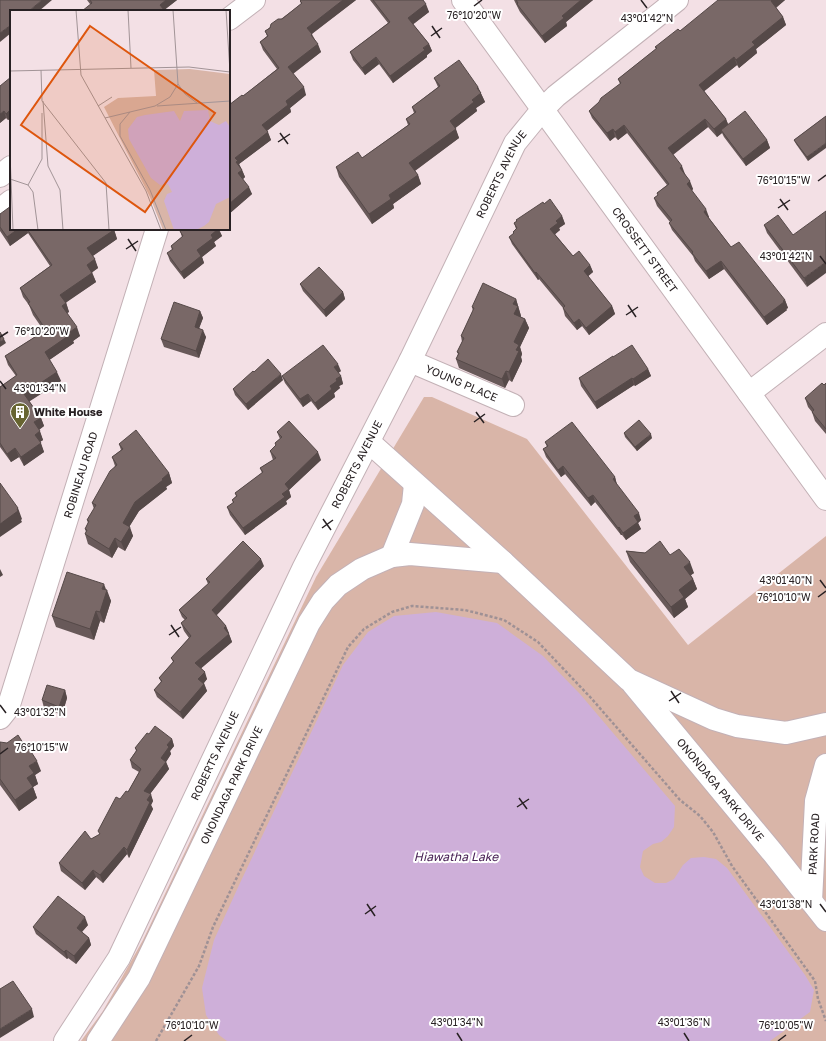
<svg xmlns="http://www.w3.org/2000/svg" width="826" height="1041" viewBox="0 0 826 1041" font-family="'Golos Text',sans-serif">
	<style>
		.green { fill: #d9b5a8 }
		.water { fill: #ceafd9 }
		.lines { fill: none; stroke-linecap: round; stroke-linejoin: round }
		.minor-casing { stroke: #c3b1b6; stroke-width: 24 }
		.path { stroke: #9f9195; stroke-width: 2.5; stroke-dasharray: 3 2; stroke-linecap: butt }
		.minor { stroke: #fff; stroke-width: 22 }
		.wall { fill: #685959 }
		.shaded-wall { fill: #554948 }
		.building { fill: #796867; stroke: #554948 }
		.ticks { fill: none; stroke: #282123; stroke-width: 1.5 }
		.labels { text-anchor: middle; stroke-width: 4; stroke-linejoin: round; paint-order: stroke }
		.street-label { font-size: 11px; fill: #282123; stroke: #fff }
		.poi-label { font-size: 11px; font-weight: bold; fill: #282123; stroke: #fff; text-anchor: start }
		.water-label { font-size: 12px; font-style: italic; fill: #482154; stroke: #fff }
		.inset-road { fill: none; stroke: #a29497; stroke-width: 1 }
		.view { fill: #de560d; fill-opacity: 0.15; stroke: #de560d; stroke-width: 2 }
		.inset-edge { fill: none; stroke: #282123; stroke-width: 2 }
		.ticks-label { font-size: 10px; text-anchor: middle; fill: #282123; stroke: #fff; stroke-width: 4; stroke-linejoin: round; paint-order: stroke }
	</style>
	<rect width="100%" height="100%" fill="#f3e0e5"/>
	<path class="green" d="M424 397H432L527 439 688 645 826 536V1041H81L103 1011 143 940 316 577Z"/>
	<path class="water" d="M436 612 497 623 543 656 580 694 675 806 674 827 668 836 661 842 653 844 643 851 640 867 644 876 655 883H666L674 879 683 865 691 858 704 857 716 859 727 868 805 975 814 990 810 1012 770 1041H227L219 1035 206 1015 202 988 214 940 240 883 343 665 368 632 394 616Z"/>
	<g class="lines">
		<defs>
			<g id="minor">
				<path id="s1" d="M463 0 826 499"/>
				<path d="M229 19 254 0"/>
				<path d="M0 176 11 167"/>
				<path d="M0 210 11 201"/>
				<path id="s2" d="M410 361 513 405"/>
				<path d="M749 393 826 334"/>
				<path d="M369 442 503 562 629 680 714 719 737 726 786 733 826 724"/>
				<path d="M392 556 413 504 415 484"/>
				<path id="s3" d="M633 684 773 853 826 920"/>
				<path id="s4" d="M0 718 8 708 157 229"/>
				<path id="s5" d="M811 901 816 801 826 765"/>
				<path id="s6" d="M65 1041 119 958 304 567 410 361 515 143 542 110 556 96 677 0"/>
				<path id="s7" d="M98 1041 139 978 309 623 323 601 338 585 362 569 392 556 410 554 503 562"/>
			</g>
		</defs>
		<use href="#minor" class="minor-casing"/>
		<path class="path" d="M156 1041 199 966 213 927 348 647 364 629 392 612 412 606 465 610 504 620 538 642 591 698 680 800 700 816 713 832 732 866 815 981 818 999 826 1021"/>
		<use href="#minor" class="minor"/>
	</g>
	<g class="wall">
		<path d="M87 0H177L164 10 90 4Z"/>
		<path d="M301 0H356L312 34 321 52 293 74 306 95 290 108 291 112 267 131 271 140 239 164 242 170 245 177 243 179 252 194 229 214V105L243 96 277 69 263 50 260 42 267 36 265 31 301 4 300 1Z"/>
		<path d="M370 0H423L429 12 413 24 429 44 432 51 427 55V57L393 83 379 64 365 75 353 60 350 52 388 23Z"/>
		<path d="M514 0H593L566 22 567 26 545 43 520 12Z"/>
		<path d="M720 0H785L776 8 783 17 786 25 756 49 757 53 739 68 737 65 704 91 726 119 728 124 767 140 770 148 746 166 724 137 722 133 717 137 708 127 673 155 685 174 693 189 692 191 709 217V218L731 247 785 300 788 308 786 309 787 310 767 325 724 269 709 279 695 261 693 256 672 230 669 223 670 222 657 206 654 198 658 195 657 193 667 185 627 133 618 140 615 137 610 141 592 118 589 111 620 84 618 79 656 49 655 47 680 31Z"/>
		<path d="M11 77V118L8 120 6 118 0 123Z"/>
		<path d="M434 78 478 87 485 102 476 108 477 111 455 128 459 138 415 171 418 175 421 184 393 204 394 208 372 224 339 177 336 167 362 158 408 125 406 119 414 113 412 107 438 87Z"/>
		<path d="M826 116 808 161 796 144 794 140Z"/>
		<path d="M544 204 562 216 565 224 559 228 560 230 555 234 573 256 590 265 593 272 588 276 612 306 615 314 589 335 582 326 577 330 565 316 563 308 539 279 538 280 512 244 509 237 513 234V232L516 229 514 223Z"/>
		<path d="M0 214 11 229H114L117 239 93 256 98 268 92 272 96 282 66 302 69 312 67 313 80 336 73 341 74 343 49 360 61 381 29 401 41 418 44 426 39 430 43 440 40 442 44 452 24 466 19 457 11 462 0 447V387L16 376 8 365 5 356 44 331 33 315 29 305 23 297 20 288 50 266 28 233 10 246 0 231Z"/>
		<path d="M764 225 793 235 807 287 767 233Z"/>
		<path d="M182 229H219L222 236 214 242 216 246 202 257 204 263 184 279 170 261 167 253 172 250 171 246 182 237 180 231Z"/>
		<path d="M300 284 343 292 345 299 326 317 303 291Z"/>
		<path d="M516 299 521 316V317L525 319 529 328 520 347 522 354 521 357 522 361 512 382 509 380 505 388 459 368 456 359 458 354 457 352 462 342 461 336 473 311 472 307Z"/>
		<path d="M200 311 203 318 199 328 206 337 199 358 164 347 161 339Z"/>
		<path d="M613 357 648 369 651 376 635 386 634 385 597 409 581 386 579 378Z"/>
		<path d="M341 371 338 373 341 376 343 384 339 386 340 388 334 393 335 397 318 410 311 401 303 407 285 383 282 376Z"/>
		<path d="M254 372 283 380 248 410 235 395 233 389Z"/>
		<path d="M826 383V434L815 421 812 412 808 407 805 398Z"/>
		<path d="M277 432 321 460 289 490 291 497 286 501 287 504 245 535 230 515 227 507 233 503 232 500 236 496 235 493 262 473 260 468 273 460 270 451 276 446 275 443 280 439Z"/>
		<path d="M624 433 652 438 637 451 625 437Z"/>
		<path d="M545 442 615 477 617 485 641 520 638 523 641 529 626 540 622 535H621L595 502 591 506 565 474 561 477 546 457 543 449 547 447Z"/>
		<path d="M119 444 169 473 172 483 166 487 167 489 139 511 129 527 133 536 125 551 118 547 112 558 88 544 85 534 86 532 85 529 88 523 87 520 94 509 92 503 115 466 112 457 121 450Z"/>
		<path d="M626 551 670 555 694 573 691 575 693 579 697 589 685 599 688 607 674 618 630 562Z"/>
		<path d="M264 566 216 615 226 626 232 642 201 668 207 679 204 683 207 691 183 719 157 697 154 690 161 682 159 678 173 662 171 658 189 638 184 631 181 623 185 620 182 617 179 610 208 584 206 579Z"/>
		<path d="M106 590 111 601 104 623 100 621 94 640 56 627 52 616Z"/>
		<path d="M65 690 67 698 62 715 44 708 42 700Z"/>
		<path d="M149 734 172 739 174 746 170 751 171 754 166 762 169 769 150 794 153 801 151 805 153 809 129 858 127 854 103 883 96 877 85 890 61 871 59 863 91 839 100 835 120 799 128 792 139 772 132 768 130 760 136 751 135 748Z"/>
		<path d="M0 742 41 771 35 775 38 784 33 787 37 798 19 811 0 785Z"/>
		<path d="M88 925 82 932 89 938 91 945 76 964 68 958 67 959 36 934 33 927Z"/>
	</g>
	<g class="shaded-wall">
		<path d="M42 0H52L39 11H29Z"/>
		<path d="M166 0H177L163 11 160 5Z"/>
		<path d="M343 0H356L310 35 307 28Z"/>
		<path d="M581 0H593L566 22 567 26 545 43 542 36 562 16Z"/>
		<path d="M772 0H785L774 9 771 1Z"/>
		<path d="M426 4 429 12 411 26 408 18Z"/>
		<path d="M783 17 786 25 756 49 757 53 739 68 736 60 752 42Z"/>
		<path d="M11 25V33L0 42V33Z"/>
		<path d="M318 44 321 52 291 75 288 67Z"/>
		<path d="M429 44 432 51 427 55V57L393 83 390 76Z"/>
		<path d="M376 57 379 64 365 75 362 68Z"/>
		<path d="M734 57 737 65 702 93 699 85Z"/>
		<path d="M304 87 306 95 290 108 291 112 265 132 262 125 286 101Z"/>
		<path d="M478 87 485 102 476 108 477 111 453 130 450 121 472 100 477 88Z"/>
		<path d="M11 109V118L8 120 6 114Z"/>
		<path d="M4 111 6 118 0 123V114Z"/>
		<path d="M705 119 708 127 671 156 668 148Z"/>
		<path d="M726 119 729 127 721 130 722 133 717 137 714 129Z"/>
		<path d="M624 125 627 133 618 140 615 132Z"/>
		<path d="M456 129 459 138 413 172 409 163Z"/>
		<path d="M613 129 615 137 610 141 607 133Z"/>
		<path d="M268 132 271 140 239 164 241 168 239 170 235 158Z"/>
		<path d="M767 140 770 148 746 166 743 159Z"/>
		<path d="M826 143V148L808 161 807 157Z"/>
		<path d="M682 166 685 174 683 176 680 168Z"/>
		<path d="M242 170 245 177 241 181 238 173Z"/>
		<path d="M418 175 421 184 393 204 394 208 372 224 369 214 389 195Z"/>
		<path d="M690 181 693 189 689 192 687 184Z"/>
		<path d="M249 187 252 194 229 214V204Z"/>
		<path d="M706 209 709 217 707 220 704 212Z"/>
		<path d="M562 216 565 224 559 228 560 230 553 236 550 229 556 221Z"/>
		<path d="M18 229H26L28 233 10 246 7 237Z"/>
		<path d="M218 229 222 236 214 242 216 246 202 257 204 263 184 279 181 272 197 250 211 235Z"/>
		<path d="M114 230 117 239 91 257 87 248Z"/>
		<path d="M95 259 98 268 90 274 87 265Z"/>
		<path d="M721 261 724 269 709 279 706 271Z"/>
		<path d="M826 262V273L807 287 804 278Z"/>
		<path d="M590 265 593 272 586 278 584 271Z"/>
		<path d="M536 272 539 279 538 280 535 273Z"/>
		<path d="M92 273 96 282 64 304 60 295Z"/>
		<path d="M343 292 345 299 326 317 324 310Z"/>
		<path d="M516 299 521 316 518 323 514 314 513 304Z"/>
		<path d="M785 300 788 308 786 309 787 310 767 325 764 317Z"/>
		<path d="M66 303 69 312 65 314 62 306Z"/>
		<path d="M612 306 615 314 589 335 586 328Z"/>
		<path d="M200 311 203 318 197 334 195 327Z"/>
		<path d="M525 319 529 328 520 347 522 354 521 357 522 361 512 382 509 372 514 342Z"/>
		<path d="M579 319 582 326 577 330 574 323Z"/>
		<path d="M77 327 80 336 73 341 74 343 48 361 45 352Z"/>
		<path d="M203 330 206 337 199 358 196 351Z"/>
		<path d="M4 339 6 343 0 347V342Z"/>
		<path d="M338 364 341 371 337 374 334 367Z"/>
		<path d="M648 369 651 376 635 386 633 379Z"/>
		<path d="M506 371 509 380 505 388 502 379Z"/>
		<path d="M57 372 61 381 27 403 24 394Z"/>
		<path d="M281 374 283 380 248 410 246 404Z"/>
		<path d="M341 376 343 384 339 386 340 388 334 393 335 397 318 410 315 403 336 379Z"/>
		<path d="M632 378 634 385 597 409 595 402Z"/>
		<path d="M308 394 311 401 303 407 300 399Z"/>
		<path d="M41 418 44 426 37 431 34 422Z"/>
		<path d="M40 431 43 440 38 443 35 435Z"/>
		<path d="M651 434 652 438 637 451 635 447Z"/>
		<path d="M41 443 44 452 24 466 21 457Z"/>
		<path d="M15 448 19 457 11 462 7 454Z"/>
		<path d="M318 452 321 460 289 490 291 497 286 501 287 504 245 535 243 528 282 494 285 484Z"/>
		<path d="M563 466 565 474 561 477 558 470Z"/>
		<path d="M169 473 172 483 166 487 167 489 139 511 126 532 123 523 135 502Z"/>
		<path d="M615 477 617 485 613 479Z"/>
		<path d="M593 495 595 502 591 506 588 498Z"/>
		<path d="M18 508 22 519 21 520 22 522 0 537V524Z"/>
		<path d="M639 513 641 520 638 523 641 529 626 540 623 533 634 516Z"/>
		<path d="M130 527 133 536 125 551 121 542Z"/>
		<path d="M619 527 622 535H621L618 528Z"/>
		<path d="M115 538 118 547 112 558 109 549Z"/>
		<path d="M261 559 264 566 215 617 212 610Z"/>
		<path d="M690 562 694 573 688 577 684 567Z"/>
		<path d="M0 569 3 575 0 577Z"/>
		<path d="M693 579 697 589 685 599 688 607 674 618 671 607 679 590Z"/>
		<path d="M104 584 107 592V590L111 601 104 623 100 612 102 589Z"/>
		<path d="M96 611 100 621 94 640 90 629Z"/>
		<path d="M226 626 229 633 226 636 224 628Z"/>
		<path d="M229 634 232 642 198 671 195 663Z"/>
		<path d="M205 672 207 679 201 686 198 679Z"/>
		<path d="M204 684 207 691 183 719 180 712Z"/>
		<path d="M65 690 67 698 62 715 59 707Z"/>
		<path d="M172 739 174 746 170 751 171 754 164 765 161 758 167 745Z"/>
		<path d="M37 761 41 771 35 775 38 784 33 787 37 798 19 811 15 800 27 778 29 766Z"/>
		<path d="M166 762 169 769 147 798 144 791Z"/>
		<path d="M151 794 153 801 151 805 153 809 129 858 127 850 147 800Z"/>
		<path d="M124 847 127 854 103 883 100 875Z"/>
		<path d="M93 870 96 877 85 890 82 883Z"/>
		<path d="M85 917 88 925 79 935 77 928Z"/>
		<path d="M89 938 91 945 76 964 74 956Z"/>
		<path d="M66 950 68 958 67 959 64 952Z"/>
		<path d="M32 1009 34 1017 0 1038V1029Z"/>
	</g>
	<g class="building">
		<path d="M0 0H42L29 11H11V25L0 33Z"/>
		<path d="M90 0H166L160 5 164 10 163 11H82L92 3Z"/>
		<path d="M301 0H343L307 28 312 34 311 35 318 44 288 67 304 87 286 101 288 105 262 125 268 132 235 158 238 161 236 162 242 170 238 173 249 187 229 204V105L242 95 243 96 279 68 260 42 268 36 265 31 270 28 271 24 278 19H282L302 3 300 1Z"/>
		<path d="M373 0H423L426 4 408 18 429 44 423 48 425 50 390 76 376 57 362 68 350 52 390 22Z"/>
		<path d="M516 0H581L562 16 564 18 542 36 517 4 518 3Z"/>
		<path d="M718 0H772L771 1 783 17 752 42 755 45 736 60 734 57 699 85 726 119 714 129 705 119 668 148 682 166 680 168 690 181 687 184 706 209 704 212 731 247 739 242 785 300 783 301 784 302 764 317 721 261 706 271 692 253 693 252 669 223 672 220 654 198 658 195 657 193 669 184 624 125 615 132 613 129 607 133 589 111 599 102 601 98 621 83 618 79 657 48 655 47 678 29 680 31Z"/>
		<path d="M459 60 478 87 477 88 481 93 472 100 474 102 450 121 456 129 409 163 418 175 389 195 391 199 369 214 336 167 358 152 362 158 410 124 406 119 416 112 412 107 440 86 434 78Z"/>
		<path d="M11 77V109L6 114 4 111 0 114V86Z"/>
		<path d="M745 111 767 140 743 159 721 130Z"/>
		<path d="M826 116V143L807 157 794 140Z"/>
		<path d="M550 199 562 216 556 221 558 223 550 229 573 256 579 251 590 265 584 271 612 306 586 328 579 319 574 323 563 308 565 306 536 272 535 273 509 237 514 233 513 232 517 228 514 223 517 221 516 220 543 202 544 204Z"/>
		<path d="M11 206V229H18L7 237 0 227V214Z"/>
		<path d="M826 211V262L804 278 764 225 778 215 793 235Z"/>
		<path d="M27 229H114V230L87 248 95 259 87 265 92 273 60 295 66 303 62 306 77 327 70 332 71 334 45 352 57 372 24 394 41 418 34 422 40 431 35 435 41 443 21 457 15 448 7 454 0 443V387L17 375 5 356 46 330 28 303 30 302 20 288 52 265Z"/>
		<path d="M182 229H218L211 235 213 238 197 250 201 256 181 272 167 253 173 249 171 246 183 236 180 231Z"/>
		<path d="M319 267 343 292 324 310 300 284Z"/>
		<path d="M483 283 516 299 513 304 518 306 514 314 525 319 514 342 519 345 516 350 519 351 509 372 506 371 502 379 456 359 459 353 457 352 464 338 461 336 474 308 472 307Z"/>
		<path d="M174 302 200 311 195 327 203 330 196 351 161 339Z"/>
		<path d="M0 332 4 339 0 342Z"/>
		<path d="M323 345 338 364 334 367 341 376 336 379 337 381 330 386 332 389 315 403 308 394 300 399 282 376Z"/>
		<path d="M632 345 648 369 633 379 632 378 595 402 579 378 613 356V357Z"/>
		<path d="M268 359 281 374 246 404 233 389 253 371 254 372Z"/>
		<path d="M822 383 824 385 826 383V429L812 412 814 410 805 398Z"/>
		<path d="M639 420 651 434 635 447 624 433Z"/>
		<path d="M289 421 318 452 285 484 289 489 282 494 285 497 243 528 227 507 234 502 232 500 237 496 235 493 263 472 260 468 276 458 270 451 276 445 275 443 282 437 277 432Z"/>
		<path d="M572 422 615 477 613 479 639 513 634 516 638 522 623 533 619 527 618 528 593 495 588 498 563 466 558 470 543 449 548 446 545 442Z"/>
		<path d="M136 430 169 473 162 479 163 480 135 502 123 523 130 527 121 542 115 538 109 549 85 534 87 530 85 529 89 521 87 520 96 505 92 503 110 471 117 465 112 457 123 449 119 444Z"/>
		<path d="M0 483 18 508 17 509 18 511 0 524Z"/>
		<path d="M243 541 261 559 212 610 226 626 224 628 229 634 195 663 205 672 198 679 204 684 180 712 154 690 162 681 159 678 174 661 171 658 191 636 181 623 187 618 179 610 210 582 206 579Z"/>
		<path d="M660 541 670 555 679 549 690 562 684 567 693 579 679 590 684 597 671 607 626 551 645 553Z"/>
		<path d="M67 572 104 584 102 589 107 590 100 612 96 611 90 629 52 616Z"/>
		<path d="M47 685 65 690 59 707 42 700Z"/>
		<path d="M155 726 172 739 167 745 169 747 161 758 166 762 144 791 151 794 147 800 150 802 127 850 124 847 100 875 93 870 82 883 59 863 85 831 91 839 100 834 98 831 116 797 120 799 126 791 128 792 141 769 130 760 137 750 135 748 147 733 149 734Z"/>
		<path d="M18 735 25 746 28 747 37 761 29 766 34 773 27 778 33 787 15 800 0 779V742L7 743Z"/>
		<path d="M58 896 85 917 77 928 89 938 74 956 66 950 64 952 33 927Z"/>
		<path d="M13 981 32 1009 0 1029V989Z"/>
	</g>
	<path class="ticks" d="M641 0 647 8M474 6 482 0M432 26 440 38M431 36 442 28M280 133 288 144M278 142 290 134M818 181 826 175M780 199 788 210M778 208 790 200M128 239 136 251M126 249 138 241M820 256 826 264M628 305 636 317M626 315 638 307M0 337 8 332M0 381 6 389M476 412 484 423M474 422 485 414M323 519 331 530M322 528 333 520M820 580 826 588M818 597 826 591M171 625 179 637M169 635 181 627M671 691 679 703M669 701 681 693M0 705 6 713M0 754 8 748M519 798 527 809M517 807 529 799M367 904 375 916M820 904 826 912M365 914 376 906M457 1033 462 1041M684 1033 689 1041M184 1041 192 1035M778 1041 786 1035"/>
	<defs>
		<symbol id="building-pin" viewBox="-11 -11 22 30"><path d="M0 17L-7.5 6A9.5 9.5 0 1 1 7.5 6Z" fill="#676430" stroke="#fff"/><path d="M-4-6H4V6H1V3H-1V6H-4ZM-2.5-4.3h1.7v1.8h-1.7ZM.8-4.3h1.7v1.8H.8ZM-2.5-1h1.7V.8h-1.7ZM.8-1h1.7V.8H.8Z" fill="#fff"/></symbol>
	</defs>
	<g fill-rule="evenodd">
		<use href="#building-pin" x="9" y="401" width="22" height="30"/>
	</g>
	<g class="labels">
		<g class="street-label">
			<text dy="4" stroke="none"><textPath href="#s6" startOffset="971">ROBERTS AVENUE</textPath></text>
			<text dy="4" stroke="none"><textPath href="#s1" startOffset="309">CROSSETT STREET</textPath></text>
			<text dy="4" stroke="none"><textPath href="#s2" startOffset="56">YOUNG PLACE</textPath></text>
			<text dy="4" stroke="none"><textPath href="#s6" startOffset="647">ROBERTS AVENUE</textPath></text>
			<text dy="4" stroke="none"><textPath href="#s4" startOffset="257">ROBINEAU ROAD</textPath></text>
			<text dy="4" stroke="none"><textPath href="#s6" startOffset="323">ROBERTS AVENUE</textPath></text>
			<text dy="4" stroke="none"><textPath href="#s7" startOffset="289">ONONDAGA PARK DRIVE</textPath></text>
			<text dy="4" stroke="none"><textPath href="#s3" startOffset="137">ONONDAGA PARK DRIVE</textPath></text>
			<text dy="4" stroke="none"><textPath href="#s5" startOffset="57">PARK ROAD</textPath></text>
		</g>
		<g class="poi-label">
			<text x="34" y="416">White House</text>
		</g>
		<g class="water-label">
			<text x="456" y="861">Hiawatha Lake</text>
		</g>
	</g>
	<g transform="translate(10 10)">
		<rect width="220" height="220" fill="#f3e0e5"/>
		<path d="M180 59 220 64V220H153L140 187 94 97 108 88 146 86 144 60Z" fill="#d9b5a8"/>
		<path d="M198 100 200 111 209 115 216 111 220 117V187L206 194 199 212 194 216 186 220H164L154 191 157 184 162 182 158 174 150 175 141 168 119 129 118 119 127 107 135 105 164 101 170 111 174 101Z" fill="#ceafd9"/>
		<path class="inset-road" d="M66 0 71 65 136 181 151 220M118 0 121 58M163 0 168 74 175 84 187 93M216 0 220 62M31 60 32 91 96 173 99 220M0 61 179 57 220 62M33 91 38 156 50 180 53 220M88 96 102 87M147 96 220 91M120 102 110 114V126L140 180 156 220M95 108 145 96 160 87 168 74M0 144 3 220M0 169 18 175 23 182 28 220M18 175 32 149V103"/>
		<path class="view" d="M80 16 205 103 135 202 11 115Z"/>
		<rect width="220" height="220" class="inset-edge"/>
	</g>
	<g class="ticks-label">
		<text x="474" y="19">76°10'20"W</text>
		<text x="647" y="22">43°01'42"N</text>
		<text x="784" y="184">76°10'15"W</text>
		<text x="786" y="260">43°01'42"N</text>
		<text x="42" y="335">76°10'20"W</text>
		<text x="40" y="392">43°01'34"N</text>
		<text x="786" y="584">43°01'40"N</text>
		<text x="784" y="601">76°10'10"W</text>
		<text x="40" y="716">43°01'32"N</text>
		<text x="42" y="751">76°10'15"W</text>
		<text x="786" y="908">43°01'38"N</text>
		<text x="457" y="1026">43°01'34"N</text>
		<text x="684" y="1026">43°01'36"N</text>
		<text x="192" y="1029">76°10'10"W</text>
		<text x="786" y="1029">76°10'05"W</text>
	</g>
</svg>
